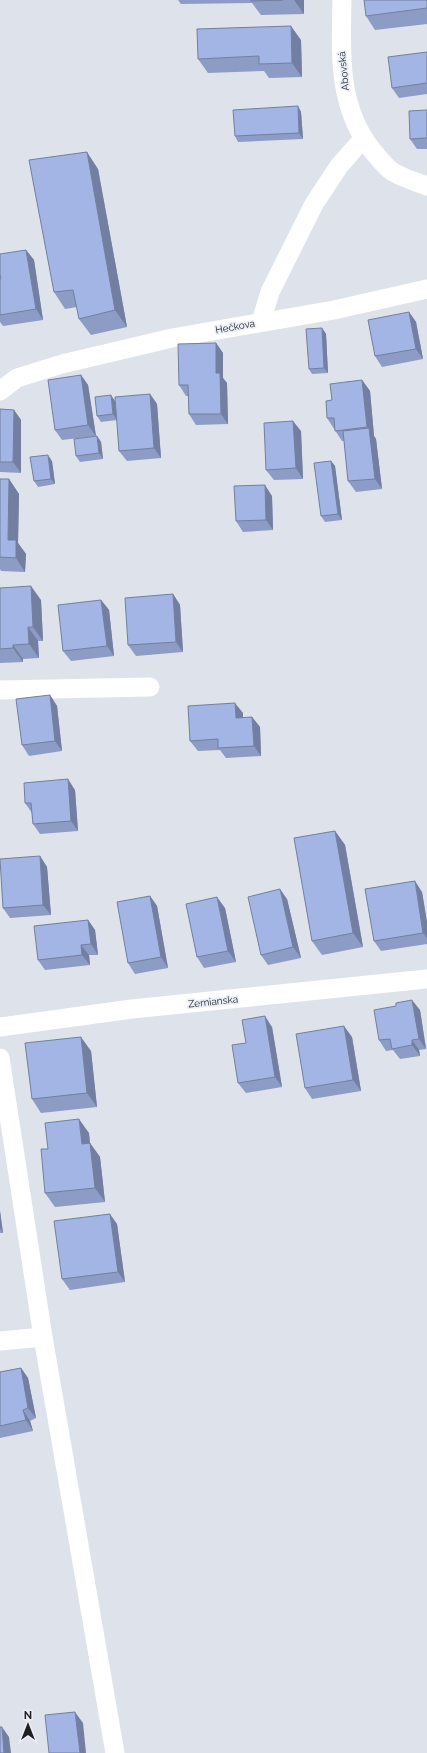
<svg xmlns="http://www.w3.org/2000/svg" width="427" height="1753" viewBox="0 0 427 1753" font-family="Raleway,sans-serif">
	<style>
		.lines { fill: none; stroke-linecap: round; stroke-linejoin: round }
		.street { stroke: #fff; stroke-width: 19 }
		.wall { fill: #8c9cc5 }
		.shaded-wall { fill: #727fa0 }
		.building { fill: #a3b5e5; stroke: #727fa0 }
		.labels { text-anchor: middle; stroke-width: 3.5; stroke-linejoin: round; paint-order: stroke }
		.street-label { font-size: 10px; fill: #1f2023; stroke: #ebeff8 }
	</style>
	<rect width="100%" height="100%" fill="#dee2eb"/>
	<g class="lines">
		<g class="street">
			<path d="M342 0C341 52 337 106 372 150 378 157 385 167 393 172 403 178 416 182 427 186"/>
			<path d="M261 322 270 292 314 204 339 166 363 139"/>
			<path d="M0 391 17 378 62 364 172 338 334 310 427 289"/>
			<path d="M0 690 150 687"/>
			<path d="M0 1027 132 1009 427 979"/>
			<path d="M0 1058 43 1337 115 1753"/>
			<path d="M0 1341 43 1337"/>
		</g>
	</g>
	<g class="wall">
		<path d="M178 0H304V14L261 15 252 3 181 4Z"/>
		<path d="M427 0V24L375 30 366 16Z"/>
		<path d="M301 40 302 77 269 78 264 71 208 73 198 59Z"/>
		<path d="M427 52V94L399 98 392 88Z"/>
		<path d="M298 106 301 112 303 139 238 142 235 136Z"/>
		<path d="M427 110V149H417L410 139Z"/>
		<path d="M98 169 127 327 91 335 79 319 77 307 65 309 54 292Z"/>
		<path d="M26 250 34 260 43 320 3 326 0 322V279Z"/>
		<path d="M409 312 416 322 423 359 382 367 375 356Z"/>
		<path d="M322 328 326 334 328 373 312 374 309 369Z"/>
		<path d="M216 343 223 353V378L227 383 228 424 196 425 189 414 188 396H186L179 385Z"/>
		<path d="M81 375 88 385 96 436 62 440 55 430Z"/>
		<path d="M362 380 370 391 374 436 376 439 382 489 356 492 348 481 344 441H342L327 418 332 400Z"/>
		<path d="M150 394 157 404 161 458 127 461 119 451 117 420 101 422 97 416 115 401 116 409Z"/>
		<path d="M0 409 14 410 21 420V473L0 472Z"/>
		<path d="M301 431 303 479 274 480 266 470Z"/>
		<path d="M97 436 101 442 103 459 80 462 76 456Z"/>
		<path d="M52 461 55 484 38 487 34 481Z"/>
		<path d="M331 461 335 466 342 520 325 522 321 516Z"/>
		<path d="M0 479H9L19 494 18 543 26 554 25 572 1 571 0 569Z"/>
		<path d="M272 496 273 530 243 532 236 521Z"/>
		<path d="M0 588 41 600 43 641H38L39 658 23 659V662L0 663Z"/>
		<path d="M173 594 180 605 183 652 136 656 128 645Z"/>
		<path d="M101 600 109 610 114 656 71 661 63 651Z"/>
		<path d="M50 695 57 706 62 751 29 756 22 745Z"/>
		<path d="M243 713V717H252L260 727 261 756 226 758 220 750 198 751 190 741Z"/>
		<path d="M75 790 78 831 40 834 33 824 32 813 25 803Z"/>
		<path d="M335 831 345 845 363 947 322 955 312 941Z"/>
		<path d="M40 856 47 867 51 915 10 918 3 908Z"/>
		<path d="M422 892 427 922V944L381 951 374 941Z"/>
		<path d="M150 896 157 906 168 968 135 974 128 963Z"/>
		<path d="M287 899 301 958 268 965 261 955Z"/>
		<path d="M225 908 236 962 204 968 197 957Z"/>
		<path d="M88 920 95 930 98 955H89L90 965 45 970 38 960Z"/>
		<path d="M420 1010 426 1049 419 1050 420 1056 400 1059 393 1050 386 1051 379 1040Z"/>
		<path d="M272 1027 282 1087 246 1093 238 1083 246 1043Z"/>
		<path d="M352 1037 361 1091 312 1099 305 1088Z"/>
		<path d="M91 1051 97 1107 41 1113 32 1099Z"/>
		<path d="M89 1133 90 1143 100 1157 105 1202 55 1207 45 1193 48 1149Z"/>
		<path d="M0 1211 3 1233H0Z"/>
		<path d="M117 1224 125 1282 70 1290 62 1279Z"/>
		<path d="M21 1368 28 1378 36 1418 30 1421 33 1431 0 1438V1372Z"/>
	</g>
	<g class="shaded-wall">
		<path d="M294 0H304V14Z"/>
		<path d="M291 26 301 40 302 77 292 63Z"/>
		<path d="M298 106 301 112 303 139 299 133Z"/>
		<path d="M87 152 98 169 127 327 115 310Z"/>
		<path d="M26 250 34 260 43 320 36 309Z"/>
		<path d="M409 312 416 322 423 359 416 349Z"/>
		<path d="M322 328 326 334 328 373 324 368Z"/>
		<path d="M216 343 223 353V378L227 383 228 424 221 414 216 373Z"/>
		<path d="M81 375 88 385 96 436 88 425Z"/>
		<path d="M362 380 370 391 374 436 376 439 382 489 375 479 369 430 367 427Z"/>
		<path d="M150 394 157 404 161 458 154 448Z"/>
		<path d="M111 395 115 401 117 420 113 414Z"/>
		<path d="M14 410 21 420V473L13 462Z"/>
		<path d="M293 421 301 431 303 479 296 468Z"/>
		<path d="M97 436 101 442 103 459 99 453Z"/>
		<path d="M48 455 52 461 55 484 51 479Z"/>
		<path d="M331 461 335 466 342 520 338 514Z"/>
		<path d="M9 479 19 494 18 543 26 554 25 572 16 558 8 540Z"/>
		<path d="M265 485 272 496 273 530 266 520Z"/>
		<path d="M31 586 41 600 43 641 33 627Z"/>
		<path d="M173 594 180 605 183 652 176 642Z"/>
		<path d="M101 600 109 610 114 656 107 646Z"/>
		<path d="M28 627 38 641 39 658 29 644Z"/>
		<path d="M13 645 23 659V662L13 648Z"/>
		<path d="M50 695 57 706 62 751 55 741Z"/>
		<path d="M235 703 243 713V728L236 718Z"/>
		<path d="M252 717 260 727 261 756 254 746Z"/>
		<path d="M68 779 75 790 78 831 71 821Z"/>
		<path d="M335 831 345 845 363 947 353 933Z"/>
		<path d="M40 856 47 867 51 915 43 905Z"/>
		<path d="M415 881 422 892 427 922V938L423 933Z"/>
		<path d="M280 889 287 899 301 958 293 947Z"/>
		<path d="M150 896 157 906 168 968 161 957Z"/>
		<path d="M217 897 225 908 236 962 228 951Z"/>
		<path d="M88 920 95 930 98 955 91 944Z"/>
		<path d="M81 945 89 955 90 965 82 955Z"/>
		<path d="M412 1000 420 1010 426 1049 419 1039Z"/>
		<path d="M265 1016 272 1027 282 1087 275 1077Z"/>
		<path d="M344 1026 352 1037 361 1091 353 1080Z"/>
		<path d="M81 1037 91 1051 97 1107 87 1093Z"/>
		<path d="M412 1040 419 1050 420 1056 412 1045Z"/>
		<path d="M79 1119 89 1133 91 1158 82 1144Z"/>
		<path d="M90 1143 100 1157 105 1202 95 1188Z"/>
		<path d="M0 1211 3 1233 0 1228Z"/>
		<path d="M110 1214 117 1224 125 1282 118 1272Z"/>
		<path d="M21 1368 28 1378 36 1418 28 1408Z"/>
		<path d="M23 1410 30 1421 33 1431 26 1420Z"/>
		<path d="M75 1712 83 1723 86 1753H80Z"/>
		<path d="M2 1727 9 1737 11 1753H4Z"/>
	</g>
	<g class="building">
		<path d="M251 0H283L251 1Z"/>
		<path d="M364 0H427V8L366 16Z"/>
		<path d="M291 26 292 63 259 64V56L198 59 197 29Z"/>
		<path d="M427 52V83L392 88 388 57Z"/>
		<path d="M298 106 299 133 235 136 233 110Z"/>
		<path d="M427 110V138L410 139 409 111Z"/>
		<path d="M87 152 115 310 79 319 73 290 54 292 29 160Z"/>
		<path d="M26 250 36 309 0 315V279H1L0 274V254Z"/>
		<path d="M409 312 416 349 375 356 368 320Z"/>
		<path d="M322 328 324 368 309 369 306 329Z"/>
		<path d="M216 343V373H220L221 414H189L188 385H179L178 344Z"/>
		<path d="M81 375 88 425 55 430 48 380Z"/>
		<path d="M362 380 367 427 335 431 334 418H327L326 401 332 400 330 384Z"/>
		<path d="M150 394 154 448 119 451 115 397Z"/>
		<path d="M111 395 113 414 97 416 95 397Z"/>
		<path d="M0 409 14 410 13 462H0Z"/>
		<path d="M293 421 296 468 266 470 264 423Z"/>
		<path d="M369 428 375 479 348 481 343 431Z"/>
		<path d="M97 436 99 453 76 456 74 439Z"/>
		<path d="M48 455 51 479 34 481 30 457Z"/>
		<path d="M331 461 338 514 321 516 314 463Z"/>
		<path d="M0 479H9L8 540H16V558L0 557Z"/>
		<path d="M265 485 266 520 236 521 234 486Z"/>
		<path d="M31 586 33 627H28L29 644 13 645V648L0 649V588Z"/>
		<path d="M173 594 176 642 128 645 125 598Z"/>
		<path d="M101 600 107 646 63 651 58 605Z"/>
		<path d="M50 695 55 741 22 745 16 699Z"/>
		<path d="M235 703 236 718 252 717 254 746 218 748V739L190 741 188 706Z"/>
		<path d="M68 779 71 821 33 824 31 803H25L24 783Z"/>
		<path d="M335 831 353 933 312 941 294 838Z"/>
		<path d="M40 856 43 905 3 908 0 859Z"/>
		<path d="M415 881 423 933 374 941 365 889Z"/>
		<path d="M280 889 293 947 261 955 248 897Z"/>
		<path d="M150 896 161 957 128 963 117 902Z"/>
		<path d="M217 897 228 951 197 957 186 904Z"/>
		<path d="M88 920 91 944 81 945 82 955 38 960 34 926Z"/>
		<path d="M412 1000 419 1039 412 1040V1045L392 1049 390 1039 379 1040 374 1010 396 1006V1003Z"/>
		<path d="M265 1016 275 1077 238 1083 232 1045 246 1043 242 1020Z"/>
		<path d="M344 1026 353 1080 305 1088 296 1034Z"/>
		<path d="M81 1037 87 1093 32 1099 25 1043Z"/>
		<path d="M79 1119 82 1144 90 1143 95 1188 45 1193 41 1149H48L45 1123Z"/>
		<path d="M110 1214 118 1272 62 1279 54 1221Z"/>
		<path d="M21 1368 28 1408 23 1410 26 1420 0 1426V1372Z"/>
		<path d="M75 1712 80 1753H49L45 1715Z"/>
		<path d="M0 1727H2L4 1753H0Z"/>
	</g>
	<g class="labels">
		<g class="street-label">
			<text transform="translate(343 71) rotate(-96)" y="4">Abovská</text>
			<text transform="translate(235 326) rotate(-10)" y="4">Hečkova</text>
			<text transform="translate(213 1001) rotate(-6)" y="4">Zemianska</text>
		</g>
	</g>
	<g transform="translate(28 1725)" stroke="#ebeff8" stroke-width="3" paint-order="stroke">
	<path d="M0-3L7 15L0 10L-7 15Z" fill="#1f2023"/>
	<text y="-6" font-size="11" font-weight="bold" text-anchor="middle" fill="#1f2023">N</text>
	</g>
</svg>
